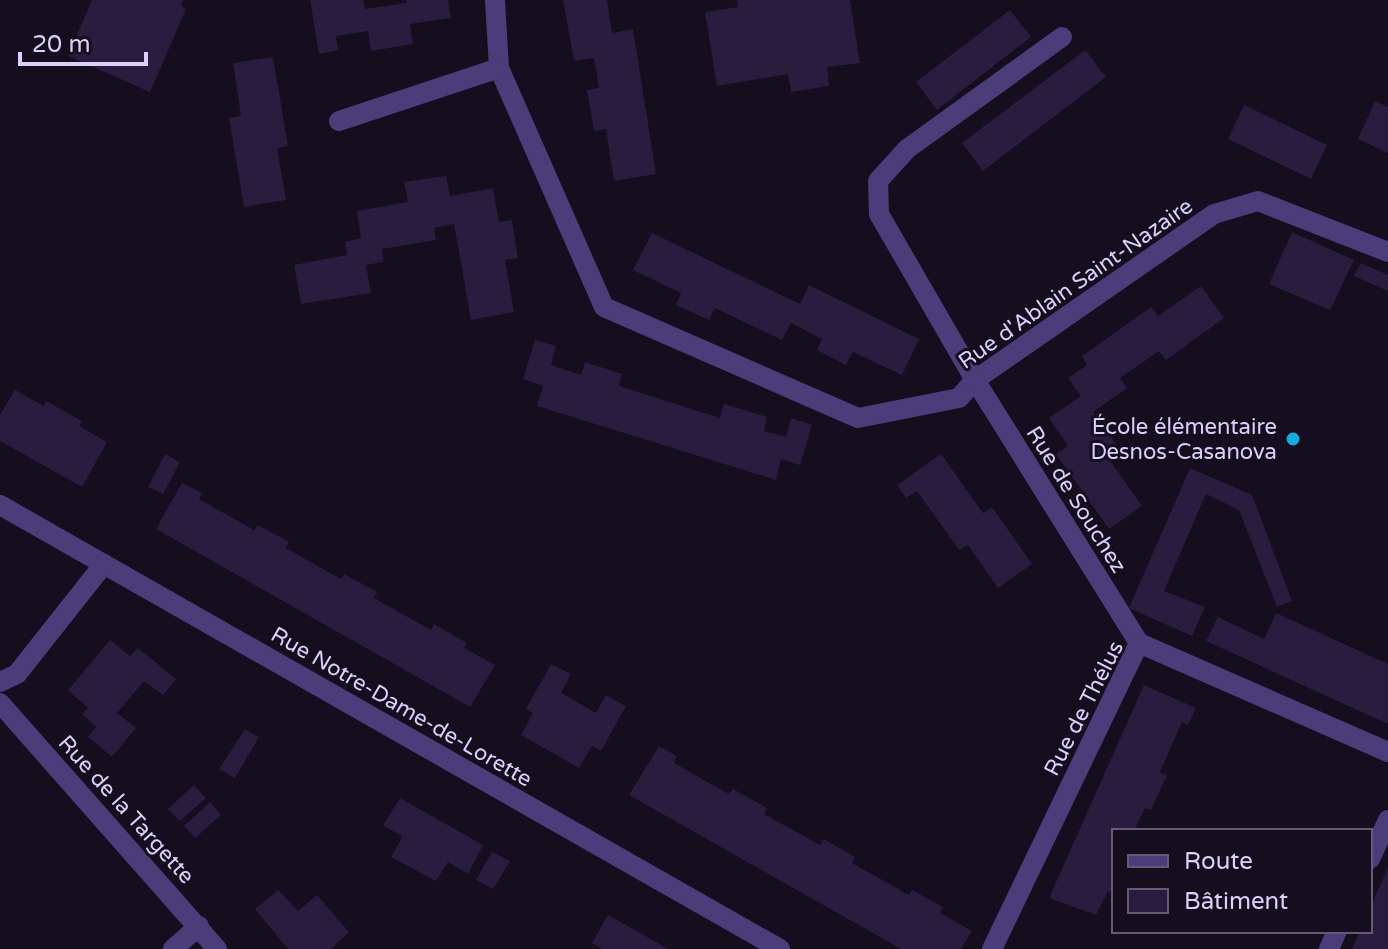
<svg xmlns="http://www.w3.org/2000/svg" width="1388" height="949" viewBox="0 0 1388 949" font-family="'Varela Round',sans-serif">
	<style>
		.building { fill: #291c3e }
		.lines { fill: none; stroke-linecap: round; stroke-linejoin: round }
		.service { stroke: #4a3d7a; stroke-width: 20 }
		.minor { stroke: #4a3d7a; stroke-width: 20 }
		.poi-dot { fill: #14abe3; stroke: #140e1f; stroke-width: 3 }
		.labels { text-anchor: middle; stroke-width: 6; stroke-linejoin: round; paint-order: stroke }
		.street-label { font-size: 22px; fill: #dcd0fb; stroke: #140e1f }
		.poi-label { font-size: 22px; fill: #dcd0fb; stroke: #140e1f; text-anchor: end }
	</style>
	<rect width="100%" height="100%" fill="#140e1f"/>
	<g class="building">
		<path d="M92 0H183L181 6 186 9 150 92 68 56Z"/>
		<path d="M310 0H363L365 9 407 3 406 0H448L451 18 410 24 413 44 371 51 368 31 336 36 338 50 319 54Z"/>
		<path d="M563 0H607L612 33 633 29 656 174 614 181 606 129 594 131 587 90 599 88 594 58 574 61Z"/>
		<path d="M737 0H850L860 63 827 67 829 86 791 92 788 74 717 86 705 12 738 7Z"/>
		<path d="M1010 10 1031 37 937 110 916 82Z"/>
		<path d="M1085 50 1106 77 983 171 962 143Z"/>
		<path d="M273 57 288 146 277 148 286 200 244 207 229 118 241 116 233 63Z"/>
		<path d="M1375 101 1388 107V153L1358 139Z"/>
		<path d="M1244 105 1327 145 1311 179 1228 139Z"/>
		<path d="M446 176 450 196 493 188 499 222 512 220 518 258 505 260 514 312 471 320 454 224 434 228 436 240 382 249 383 262 366 265 371 293 301 304 294 265 347 255 345 242 361 238 357 211 408 202 404 182Z"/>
		<path d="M1292 232 1354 260 1330 310 1269 284Z"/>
		<path d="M652 233 800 304 809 285 919 339 902 375 853 352 846 365 817 350 822 339 791 323 782 340 715 308 709 320 676 305 681 293 633 270Z"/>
		<path d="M1361 263 1388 275V291L1354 276Z"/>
		<path d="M1201 286 1224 318 1166 360 1159 351 1120 378 1127 388 1093 412 1123 454 1111 462 1142 506 1109 529 1056 454 1068 446 1049 418 1081 396 1068 378 1087 365 1082 356 1151 307 1158 316Z"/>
		<path d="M535 340 556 346 551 365 581 375 585 362 622 374 619 386 720 418 724 404 767 417 764 431 786 437 791 418 812 425 800 465 781 459 776 480 537 406 543 386 523 379Z"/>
		<path d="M15 390 44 406 46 401 82 421 79 426 107 442 82 487 0 441V415Z"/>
		<path d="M165 454 180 462 163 494 148 487Z"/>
		<path d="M941 454 983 513 992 507 1032 564 998 588 968 545 959 550 917 491 906 498 897 485Z"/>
		<path d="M1190 468 1252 495 1292 601 1277 607 1239 510 1206 494 1164 591 1205 607 1192 636 1129 608Z"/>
		<path d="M182 483 202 493 199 499 254 530 258 525 289 542 286 548 341 579 344 574 377 592 374 598 431 630 434 624 467 643 464 648 495 665 470 707 156 529Z"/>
		<path d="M1276 613 1388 664V724L1206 641 1218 617 1264 639Z"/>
		<path d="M110 640 130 656 138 648 176 679 163 695 144 681 117 713 136 728 112 757 88 737 96 727 82 714 88 708 68 690Z"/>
		<path d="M551 664 571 674 561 693 596 713 606 695 626 706 601 751 592 746 579 768 521 735 533 713 526 709Z"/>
		<path d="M1144 685 1196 708 1188 725 1182 722 1160 772 1167 775 1151 810 1145 808 1134 831H1114V893L1108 891 1096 915 1049 898Z"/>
		<path d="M245 729 259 737 235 778 219 769Z"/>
		<path d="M659 746 677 756 674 763 702 779 729 794 733 789 767 808 764 814 820 845 824 839 855 857 852 863 909 895 912 890 943 907 940 913 972 931 961 949H901L629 795Z"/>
		<path d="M194 785 206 798 180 821 168 809Z"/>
		<path d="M400 798 483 845 468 874 448 862 436 881 391 857 403 836 383 826Z"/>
		<path d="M210 802 221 815 195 838 184 826Z"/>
		<path d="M492 852 510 861 493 889 476 880Z"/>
		<path d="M1388 868V949H1352L1360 931H1370V908Z"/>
		<path d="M278 890 298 911 317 895 349 932 331 949H288L255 909Z"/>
		<path d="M608 915 651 939 668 949H602L592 943Z"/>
	</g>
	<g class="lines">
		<path class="service" d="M975 380 879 214 878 181 907 149 1062 37"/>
		<g class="minor">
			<path d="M495 0 499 68 604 307 858 418 959 398 975 380 1214 214 1258 201 1388 252"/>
			<path d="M339 121 499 68"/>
			<path d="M975 380 1139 643"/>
			<path d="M0 505 780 949"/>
			<path d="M0 682 17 674 104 564"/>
			<path d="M0 703 217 949"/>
			<path d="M1370 859 1388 820"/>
			<path d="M173 949 199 926"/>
			<path d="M992 949 1139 643 1388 752"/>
			<path d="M1329 949 1337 931"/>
		</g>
	</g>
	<circle class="poi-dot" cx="1293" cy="439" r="8"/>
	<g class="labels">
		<g class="street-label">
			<text transform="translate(1075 283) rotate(-35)" y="8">Rue d'Ablain Saint-Nazaire</text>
			<text transform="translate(1077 499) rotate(58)" y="8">Rue de Souchez</text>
			<text transform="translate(402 706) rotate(30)" y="8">Rue Notre-Dame-de-Lorette</text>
			<text transform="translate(1083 708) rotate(-63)" y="8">Rue de Thélus</text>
			<text transform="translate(127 809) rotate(48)" y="8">Rue de la Targette</text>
		</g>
		<g class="poi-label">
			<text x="1277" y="434">École élémentaire<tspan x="1277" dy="25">Desnos-Casanova</tspan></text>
		</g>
	</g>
	<rect x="1112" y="829" width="260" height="104" fill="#140e1f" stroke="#645c77" stroke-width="2"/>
	<rect x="1128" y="855" width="40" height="12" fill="#4a3d7a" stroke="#645c77" stroke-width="2"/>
	<text x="1184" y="869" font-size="24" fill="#dcd0fb">Route</text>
	<rect x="1128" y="889" width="40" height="24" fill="#291c3e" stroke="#645c77" stroke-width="2"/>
	<text x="1184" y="909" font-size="24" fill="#dcd0fb">Bâtiment</text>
	<path d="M20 52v12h126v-12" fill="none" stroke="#dcd0fb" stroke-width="4"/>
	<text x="32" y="52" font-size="24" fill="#dcd0fb" stroke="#140e1f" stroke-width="6" paint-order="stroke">20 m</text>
</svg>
